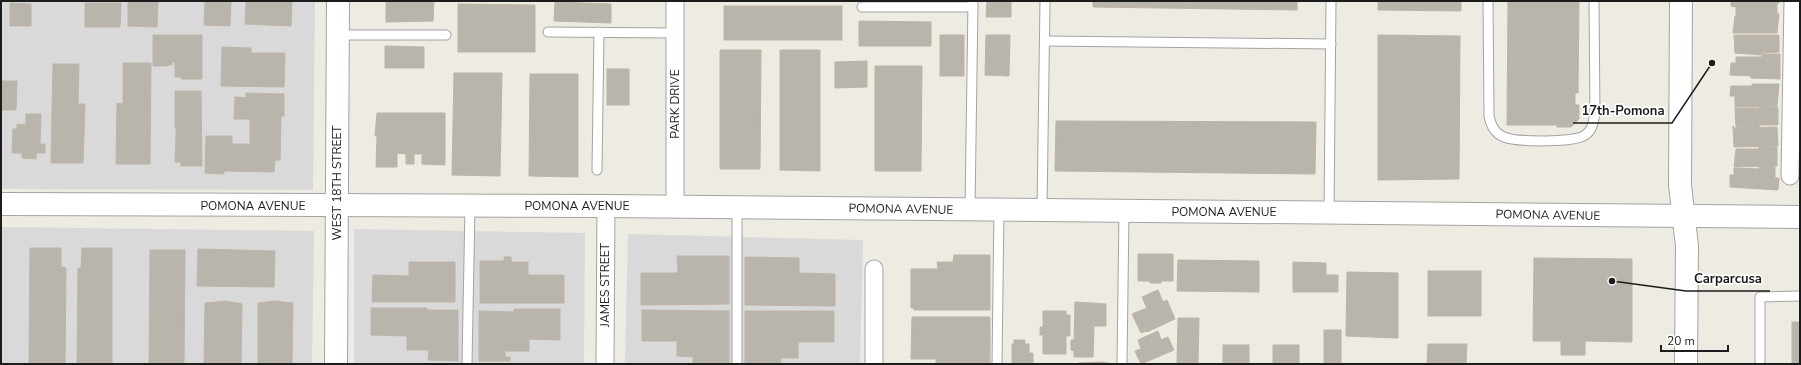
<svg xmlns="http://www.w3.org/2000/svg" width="1801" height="365" viewBox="0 0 1801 365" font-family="'Nunito Sans',sans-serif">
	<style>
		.residential { fill: #dad9d9 }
		.building { fill: #b9b4ac; stroke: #beb4a6 }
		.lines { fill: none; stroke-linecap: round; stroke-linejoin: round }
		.service-casing { stroke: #a3a3a3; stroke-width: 11 }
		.minor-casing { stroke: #a3a3a3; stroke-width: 19 }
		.tertiary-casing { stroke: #a3a3a3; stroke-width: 24 }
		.service { stroke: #fff; stroke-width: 9 }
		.minor { stroke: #fff; stroke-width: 17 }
		.tertiary { stroke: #fff; stroke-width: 22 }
		.labels { text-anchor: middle; stroke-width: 3.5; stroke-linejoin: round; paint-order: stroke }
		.street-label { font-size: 12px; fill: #1c1c1c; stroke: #fff }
		.leader { fill: none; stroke: #1c1c1c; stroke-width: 1.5 }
		.callout-dot { fill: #1c1c1c; stroke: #fff; stroke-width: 1.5 }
		.callout-label { font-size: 13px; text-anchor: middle; font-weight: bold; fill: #1c1c1c; stroke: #fff; stroke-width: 3.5; stroke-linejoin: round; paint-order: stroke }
	</style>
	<rect width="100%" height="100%" fill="#edebe2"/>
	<g class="residential">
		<path d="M1 1H315L313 190 1 189Z"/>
		<path d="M1 227 314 231 312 364H1Z"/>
		<path d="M354 229 585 233 584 364H354Z"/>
		<path d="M628 234 863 240 860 364H625Z"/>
	</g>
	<g class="building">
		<path d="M128 1H158L157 27 128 26Z"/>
		<path d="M386 1H434L433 21 386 22Z"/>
		<path d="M862 1H935V5L862 4Z"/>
		<path d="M987 1H1011V17H986Z"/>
		<path d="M1093 1H1297V10L1093 7Z"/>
		<path d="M1378 1H1461V11L1378 10Z"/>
		<path d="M1508 1H1579L1578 93H1575V105H1579V119L1571 127H1557V125H1507Z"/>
		<path d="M1731 1H1779V3H1777V14L1736 15V7L1731 6Z"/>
		<path d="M205 2H231L230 26 204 25Z"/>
		<path d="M246 2H292L291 26 245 24Z"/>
		<path d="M555 2 611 4V23L554 21Z"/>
		<path d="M10 3 31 4V26H10Z"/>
		<path d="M85 3H121L120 27H85Z"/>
		<path d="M458 4 535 5V52H458Z"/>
		<rect x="724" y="6" width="118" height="34"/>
		<path d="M1762 14H1779L1777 33H1733L1735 16Z"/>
		<path d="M859 21 931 22V46H859Z"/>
		<path d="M153 35H202V79H181V77H175V62H172V65H167V66H153Z"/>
		<rect x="940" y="35" width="24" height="41"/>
		<path d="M986 35H1010L1009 76 985 75Z"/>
		<path d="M1378 35 1460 36 1459 179 1378 180Z"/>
		<path d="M1734 35H1779V52L1761 53V55L1735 53Z"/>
		<path d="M385 46 424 47V68H385Z"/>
		<path d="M222 47 251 48V53H285L284 87 221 86Z"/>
		<path d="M720 50H761L760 169H720Z"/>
		<path d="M780 50H820V171L780 170Z"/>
		<path d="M1762 54H1780V79L1751 78V76L1730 75 1731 63H1736V57H1762Z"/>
		<path d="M867 61V87L835 88V62Z"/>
		<path d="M123 63H151L150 164H116L117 103 123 104Z"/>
		<path d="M53 64H79L78 104H85L83 163H51Z"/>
		<path d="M875 66H922L921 171H875Z"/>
		<rect x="607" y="69" width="22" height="36"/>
		<path d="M454 73H502L500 176 452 175Z"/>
		<path d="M530 74H578V177L529 176Z"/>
		<path d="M2 81H17L16 110H1Z"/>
		<path d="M1752 84H1779L1777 106 1735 107V96H1730L1731 86H1752Z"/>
		<path d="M175 91H201L202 166H181V162H175L176 138V128L175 127Z"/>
		<path d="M246 93 284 94V116H281L280 160H275L274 172 224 171V174L205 173 206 136H232V144H250V119H234L235 97 246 98Z"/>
		<path d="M1759 107H1778V125H1759V128L1736 127 1735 108H1759Z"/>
		<path d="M377 113H445V165L422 164V154H414V164H406V154L397 153V167H376L377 136H375Z"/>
		<path d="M26 114H41L40 144H45V153H36V159L22 158V153H12L13 129H17V124L26 125Z"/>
		<path d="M1056 121 1316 122 1315 174 1055 171Z"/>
		<path d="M1733 126 1735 128 1777 127 1778 146 1734 147Z"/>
		<path d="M1759 147H1777V166L1734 167 1736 149H1759Z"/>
		<path d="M1759 166 1775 167V178H1779L1778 190 1730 187V175H1734V168L1759 169Z"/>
		<path d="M30 248H61V267L66 268 65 364H29Z"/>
		<path d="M82 248H112V364H77L78 268H81Z"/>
		<path d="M198 249 275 251 274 287 197 286Z"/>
		<path d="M150 250H185L184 364H149Z"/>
		<path d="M1138 254H1173V281H1161V283H1150V281H1138Z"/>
		<path d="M954 255H990V310H914V308H911V269H938L937 262H953Z"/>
		<path d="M677 256H729V304L641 305V273H678Z"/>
		<path d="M504 257H511V262H528V275H564V303H480V261H504Z"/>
		<path d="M745 257 799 258V273L835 274V306L745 305Z"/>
		<path d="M1534 258 1632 259V342L1585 341V355H1561V341H1533Z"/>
		<path d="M1178 260 1259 261V292L1177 291Z"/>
		<path d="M409 262H455V302H372L373 275 409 276Z"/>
		<path d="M1293 262 1326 263V275H1338V292H1293Z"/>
		<rect x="1428" y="271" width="53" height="45"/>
		<path d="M1347 272 1398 273V338L1346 336Z"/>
		<path d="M1158 290 1163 302 1167 300 1175 319 1147 332 1146 331 1141 333 1132 314 1147 308 1142 297Z"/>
		<path d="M226 301 242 304 241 364H204L205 303Z"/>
		<path d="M274 301 293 303 292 364H258V303Z"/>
		<path d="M1075 302 1106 304V326H1094L1093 357H1074V351L1071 350V340H1074Z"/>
		<path d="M371 308H427V310H458V361L428 360 429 350H407V336L371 335Z"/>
		<path d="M514 309H560V340L529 339V351H505V357H510V361H479V311L514 312Z"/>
		<path d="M642 310 729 311V364H693V357L677 356V341H642Z"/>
		<path d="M745 311H834V342H798V358H781L780 364H745Z"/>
		<path d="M1043 311H1066V315H1070V336H1066V354H1043V335H1040V327H1043Z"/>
		<path d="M912 317H990V364H936V359H911Z"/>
		<path d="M1178 318H1199L1198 364H1177Z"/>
		<rect x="1792" y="322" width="8" height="42"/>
		<rect x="1324" y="330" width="17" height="34"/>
		<path d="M1158 331 1161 340 1168 337 1174 350 1141 364 1135 351 1141 349 1138 340Z"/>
		<path d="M1014 340H1025V344H1029V353H1033V364H1012V344H1014Z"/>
		<path d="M1428 344H1467L1466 364H1427Z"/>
		<rect x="1223" y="345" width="26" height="19"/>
		<rect x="1273" y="345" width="26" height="19"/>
		<path d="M1102 362 1114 364H1078V363Z"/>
	</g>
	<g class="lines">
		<defs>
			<g id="service">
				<path d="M1488 1 1489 116C1491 125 1494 133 1504 137 1515 142 1576 143 1585 135 1593 130 1593 122 1595 114L1594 1"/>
				<path d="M862 7H973"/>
				<path d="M548 32 675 33"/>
				<path d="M338 35H446"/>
				<path d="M1045 41 1331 44"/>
				<path d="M597 170 599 32"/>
				<path d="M970 210 973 1"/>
				<path d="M1042 210 1045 1"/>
				<path d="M1329 213 1331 1"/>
				<path d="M467 364 470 206"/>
				<path d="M737 364V208"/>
				<path d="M997 364 999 209"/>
				<path d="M1122 364 1124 211"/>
				<path d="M1760 364V297L1800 296"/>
			</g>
			<g id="minor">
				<path d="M1790 176 1793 1"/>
				<path d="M675 207V1"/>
				<path d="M605 364 606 206"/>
				<path d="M874 364V269"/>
			</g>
			<g id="tertiary">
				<path d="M1681 1 1680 185 1687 246 1686 364"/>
				<path d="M1 204 606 206 1800 217"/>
				<path d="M336 364 338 1"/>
			</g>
		</defs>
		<use href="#service" class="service-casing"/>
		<use href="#minor" class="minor-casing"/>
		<use href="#tertiary" class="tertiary-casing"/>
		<use href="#service" class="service"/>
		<use href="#minor" class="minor"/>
		<use href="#tertiary" class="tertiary"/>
	</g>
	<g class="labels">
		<g class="street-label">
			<text transform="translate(675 104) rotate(-90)" y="4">PARK DRIVE</text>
			<text transform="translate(337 183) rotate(-90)" y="4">WEST 18TH STREET</text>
			<text x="253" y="210">POMONA AVENUE</text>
			<text x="577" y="210">POMONA AVENUE</text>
			<text transform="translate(901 209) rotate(1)" y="4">POMONA AVENUE</text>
			<text x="1224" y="216">POMONA AVENUE</text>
			<text transform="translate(1548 215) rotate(1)" y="4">POMONA AVENUE</text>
			<text transform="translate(605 285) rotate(-90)" y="4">JAMES STREET</text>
		</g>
	</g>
	<path class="leader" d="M1712 63L1672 123H1573M1612 281L1686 291H1770"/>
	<g class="callout-dot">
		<circle cx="1712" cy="63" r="4"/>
		<circle cx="1612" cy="281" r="4"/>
	</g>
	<g class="callout-label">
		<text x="1623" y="115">17th-Pomona</text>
		<text x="1728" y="283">Carparcusa</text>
	</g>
	<rect width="1801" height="365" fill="none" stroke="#1c1c1c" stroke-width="4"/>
	<path d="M1661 345v6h67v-6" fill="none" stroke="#1c1c1c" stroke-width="2"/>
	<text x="1667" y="345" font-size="12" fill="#1c1c1c" stroke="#ffffff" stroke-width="3" paint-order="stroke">20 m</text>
</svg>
